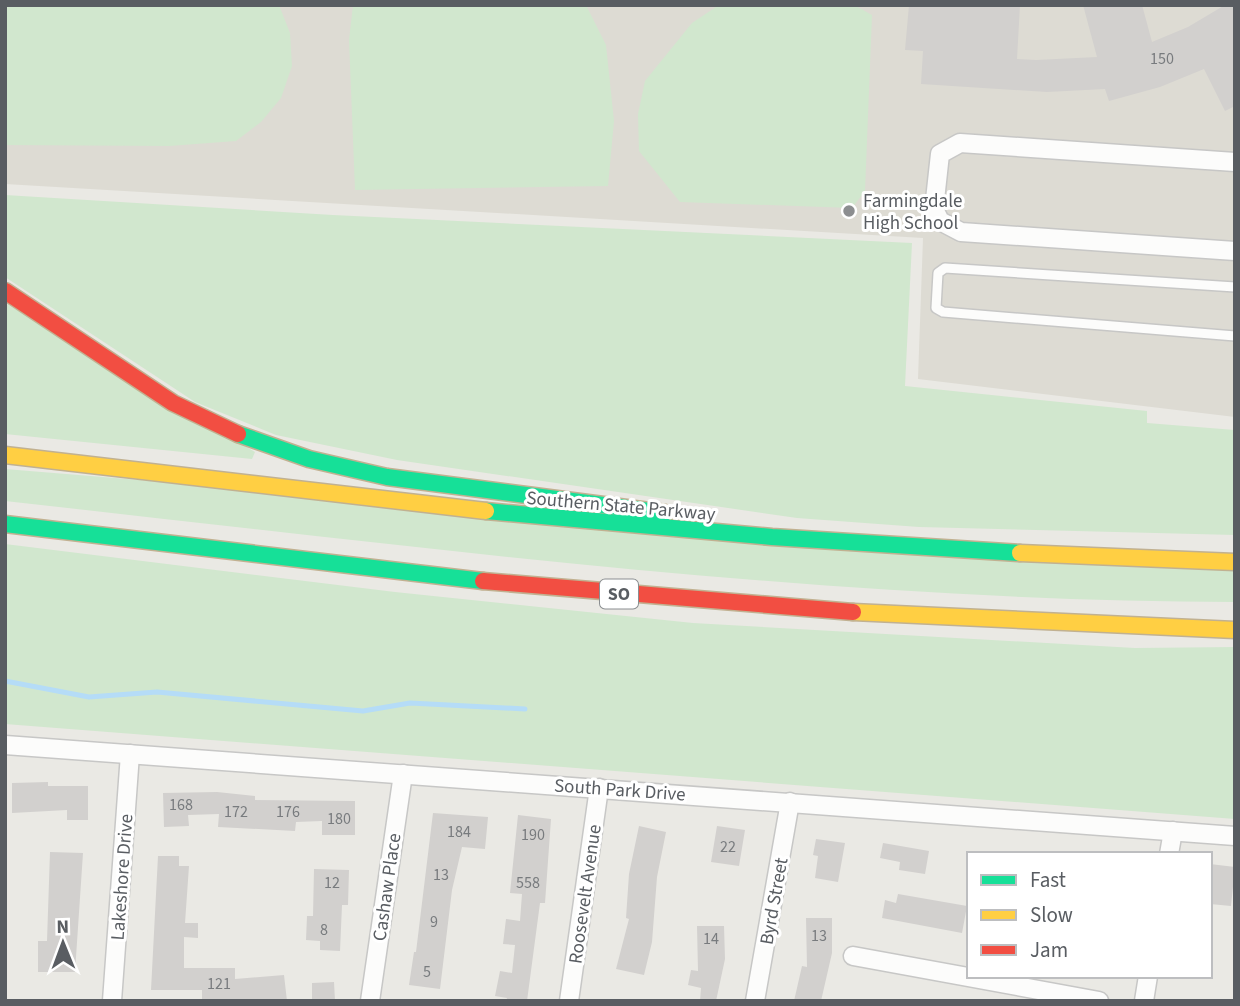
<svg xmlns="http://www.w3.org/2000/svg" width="1240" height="1006" viewBox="0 0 1240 1006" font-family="'Source Sans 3',sans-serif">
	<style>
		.education { fill: #dddbd3 }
		.green { fill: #d1e7ce }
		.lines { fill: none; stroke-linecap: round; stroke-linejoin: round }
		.stream { stroke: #b5dcf7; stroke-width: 5 }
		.building { fill: #d2d0ce }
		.lane-casing { stroke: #c7c7c6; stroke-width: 12 }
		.street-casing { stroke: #c7c7c6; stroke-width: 21 }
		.fast-casing { stroke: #c1b191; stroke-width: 19 }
		.slow-casing { stroke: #c1b191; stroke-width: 19 }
		.jam-casing { stroke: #c1b191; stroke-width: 19 }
		.lane { stroke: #fcfcfb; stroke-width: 9 }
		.street { stroke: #fcfcfb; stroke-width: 18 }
		.fast { stroke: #16e098; stroke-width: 16 }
		.slow { stroke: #ffcf43; stroke-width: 16 }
		.jam { stroke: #f24e42; stroke-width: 16 }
		.poi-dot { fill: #8c8e90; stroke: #fff; stroke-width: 2.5 }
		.labels { text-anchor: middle; stroke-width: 6; stroke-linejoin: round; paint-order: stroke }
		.number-label { font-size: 16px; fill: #787b7e }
		.shield { fill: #fff; stroke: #8b8e91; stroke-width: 2 }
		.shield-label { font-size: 18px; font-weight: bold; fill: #595d62 }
		.poi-label { font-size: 19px; fill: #595d62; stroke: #fff; text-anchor: start }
		.street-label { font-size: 19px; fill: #595d62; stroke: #fff }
	</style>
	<rect width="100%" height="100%" fill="#eae9e4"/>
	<path class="education" d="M5 5H1235V417L918 379 923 238 5 184Z"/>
	<g class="green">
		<path d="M5 5H279L290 33 292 66 281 98 261 122 236 141 169 146 5 145Z"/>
		<path d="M353 5H586L606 45 614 121 608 186 355 190 349 40Z"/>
		<path d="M719 5H854L872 15 865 191 852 208 680 202 639 151 638 114 645 81 692 23Z"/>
		<path d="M5 195 333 215 912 243 905 386 1147 411V423L1235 430V535L919 527 797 518 397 460 276 435 195 402 5 277Z"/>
		<path d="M5 303 255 452 252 459 5 434Z"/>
		<path d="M5 469 1235 570V602C823 601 414 546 5 501Z"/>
		<path d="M5 544 395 592 693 623 1135 648 1235 647V819L5 724Z"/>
	</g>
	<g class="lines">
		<path class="stream" d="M5 681 89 697 157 692 363 711 410 703 525 709"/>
	</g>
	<g class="building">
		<path d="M909 5H1020L1017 59 1036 60 1097 57 1083 5H1142L1152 42 1188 27 1225 5H1235V106L1225 111 1204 69 1160 87 1109 101 1105 89 1047 92 921 84 923 51 905 50Z"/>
		<path d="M48 782V786H88V820H67V810L12 813V783Z"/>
		<path d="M217 792 255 796V800L355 801V835H322V821L296 822 295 831 218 827 219 814 188 815 189 826 164 827 163 793Z"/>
		<path d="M433 813 488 817 485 849 462 847 452 890 440 989 409 985 414 952H416Z"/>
		<path d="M518 815 551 819 545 903H540L527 1001H506L507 998 495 996 500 971 512 973 515 945 503 944 506 919 520 921 522 894 510 893Z"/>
		<path d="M639 826 666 832 657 877 652 942 644 975 616 969 629 919 626 918 629 874Z"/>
		<path d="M717 826 745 830 739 866 711 862Z"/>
		<path d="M816 839 845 843 838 882 815 878 818 856 813 855Z"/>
		<path d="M883 843 929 851 925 874 899 870 900 862 880 858Z"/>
		<path d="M50 852 83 853 75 972H38V941H47Z"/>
		<path d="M158 856H179V866H189L185 923H198V938L184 937V968H235V979L284 975 287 1001 202 999V990H151Z"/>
		<path d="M1210 864 1235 867 1231 906 1210 904Z"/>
		<path d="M314 869 349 870 348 905H342L340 951 320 950V941L306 940 307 916H313Z"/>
		<path d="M898 894 967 906 962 933 882 918 885 900 896 903Z"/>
		<path d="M806 918H832V953L821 1001H794L802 966 807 967Z"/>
		<path d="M697 926H724L725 959 716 1001H700L701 988 688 985 691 970 698 971Z"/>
		<path d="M334 982 335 1001H312V983Z"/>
	</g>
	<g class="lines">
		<defs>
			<path id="lane" d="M1235 287 945 268 938 273 936 308 943 312 1235 336"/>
			<g id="street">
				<path d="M1235 162 960 143 940 154 934 209 940 221 961 232 1235 251"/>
				<path d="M5 745 1235 836"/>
				<path d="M1169 854 1173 831"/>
				<path d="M853 956 1099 1001"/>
				<path d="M112 1001 130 754"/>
				<path d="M370 1001 403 774"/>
				<path d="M569 1001 599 788"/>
				<path d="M755 1001 790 802"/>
				<path d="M1144 1001 1148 976"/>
			</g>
			<g id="fast">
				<path d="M238 434 309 459 387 477 665 513"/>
				<path d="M486 511 772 537 1020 553"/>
				<path d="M5 524 483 581"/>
			</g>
			<g id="slow">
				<path d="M5 455 486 511"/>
				<path d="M1020 553 1235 562"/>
				<path d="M853 612 1235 630"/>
			</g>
			<g id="jam">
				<path d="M5 291 173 403 238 434"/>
				<path d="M483 581 853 612"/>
			</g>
		</defs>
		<use href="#lane" class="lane-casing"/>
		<use href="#street" class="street-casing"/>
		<use href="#fast" class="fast-casing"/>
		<use href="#slow" class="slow-casing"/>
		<use href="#jam" class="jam-casing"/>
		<use href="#lane" class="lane"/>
		<use href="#street" class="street"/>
		<use href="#fast" class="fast"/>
		<use href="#slow" class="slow"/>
		<use href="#jam" class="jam"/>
	</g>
	<circle class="poi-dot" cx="849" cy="211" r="7"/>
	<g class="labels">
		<g class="number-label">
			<text x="1162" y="64">150</text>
			<text x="181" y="810">168</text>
			<text x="236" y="817">172</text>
			<text x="288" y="817">176</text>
			<text x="339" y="824">180</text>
			<text x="459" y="837">184</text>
			<text x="533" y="840">190</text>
			<text x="728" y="852">22</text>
			<text x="441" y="880">13</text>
			<text x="332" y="888">12</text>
			<text x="528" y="888">558</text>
			<text x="434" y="927">9</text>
			<text x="324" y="935">8</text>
			<text x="819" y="941">13</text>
			<text x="711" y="944">14</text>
			<text x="427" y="977">5</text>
			<text x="219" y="989">121</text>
		</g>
		<rect class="shield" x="600" y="579.5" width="38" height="29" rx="5"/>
		<g class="shield-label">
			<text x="619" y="600">SO</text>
		</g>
		<g class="poi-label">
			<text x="863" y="207">Farmingdale<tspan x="863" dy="22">High School</tspan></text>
		</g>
		<g class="street-label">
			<text transform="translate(621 505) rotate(5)" y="7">Southern State Parkway</text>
			<text transform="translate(620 789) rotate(4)" y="7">South Park Drive</text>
			<text transform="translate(121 877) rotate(-86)" y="7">Lakeshore Drive</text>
			<text transform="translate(386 887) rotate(-82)" y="7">Cashaw Place</text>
			<text transform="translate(584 894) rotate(-82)" y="7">Roosevelt Avenue</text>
			<text transform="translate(773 901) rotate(-80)" y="7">Byrd Street</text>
		</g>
	</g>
	<rect width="1240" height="1006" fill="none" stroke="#595d62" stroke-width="14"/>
	<rect x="967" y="852" width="245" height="126" fill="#ffffff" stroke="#bdbec0" stroke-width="2"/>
	<rect x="981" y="875" width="35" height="10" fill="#16e098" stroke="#bdbec0" stroke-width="2"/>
	<text x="1030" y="887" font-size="21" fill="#595d62">Fast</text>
	<rect x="981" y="910" width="35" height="10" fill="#ffcf43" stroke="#bdbec0" stroke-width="2"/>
	<text x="1030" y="922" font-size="21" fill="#595d62">Slow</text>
	<rect x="981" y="945" width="35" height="10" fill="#f24e42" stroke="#bdbec0" stroke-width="2"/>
	<text x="1030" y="957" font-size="21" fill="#595d62">Jam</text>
	<g transform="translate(63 943) rotate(359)" stroke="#ffffff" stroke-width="5" paint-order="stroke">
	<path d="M0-5L12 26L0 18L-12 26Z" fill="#595d62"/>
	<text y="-10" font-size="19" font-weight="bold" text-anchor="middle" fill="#595d62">N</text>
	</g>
</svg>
